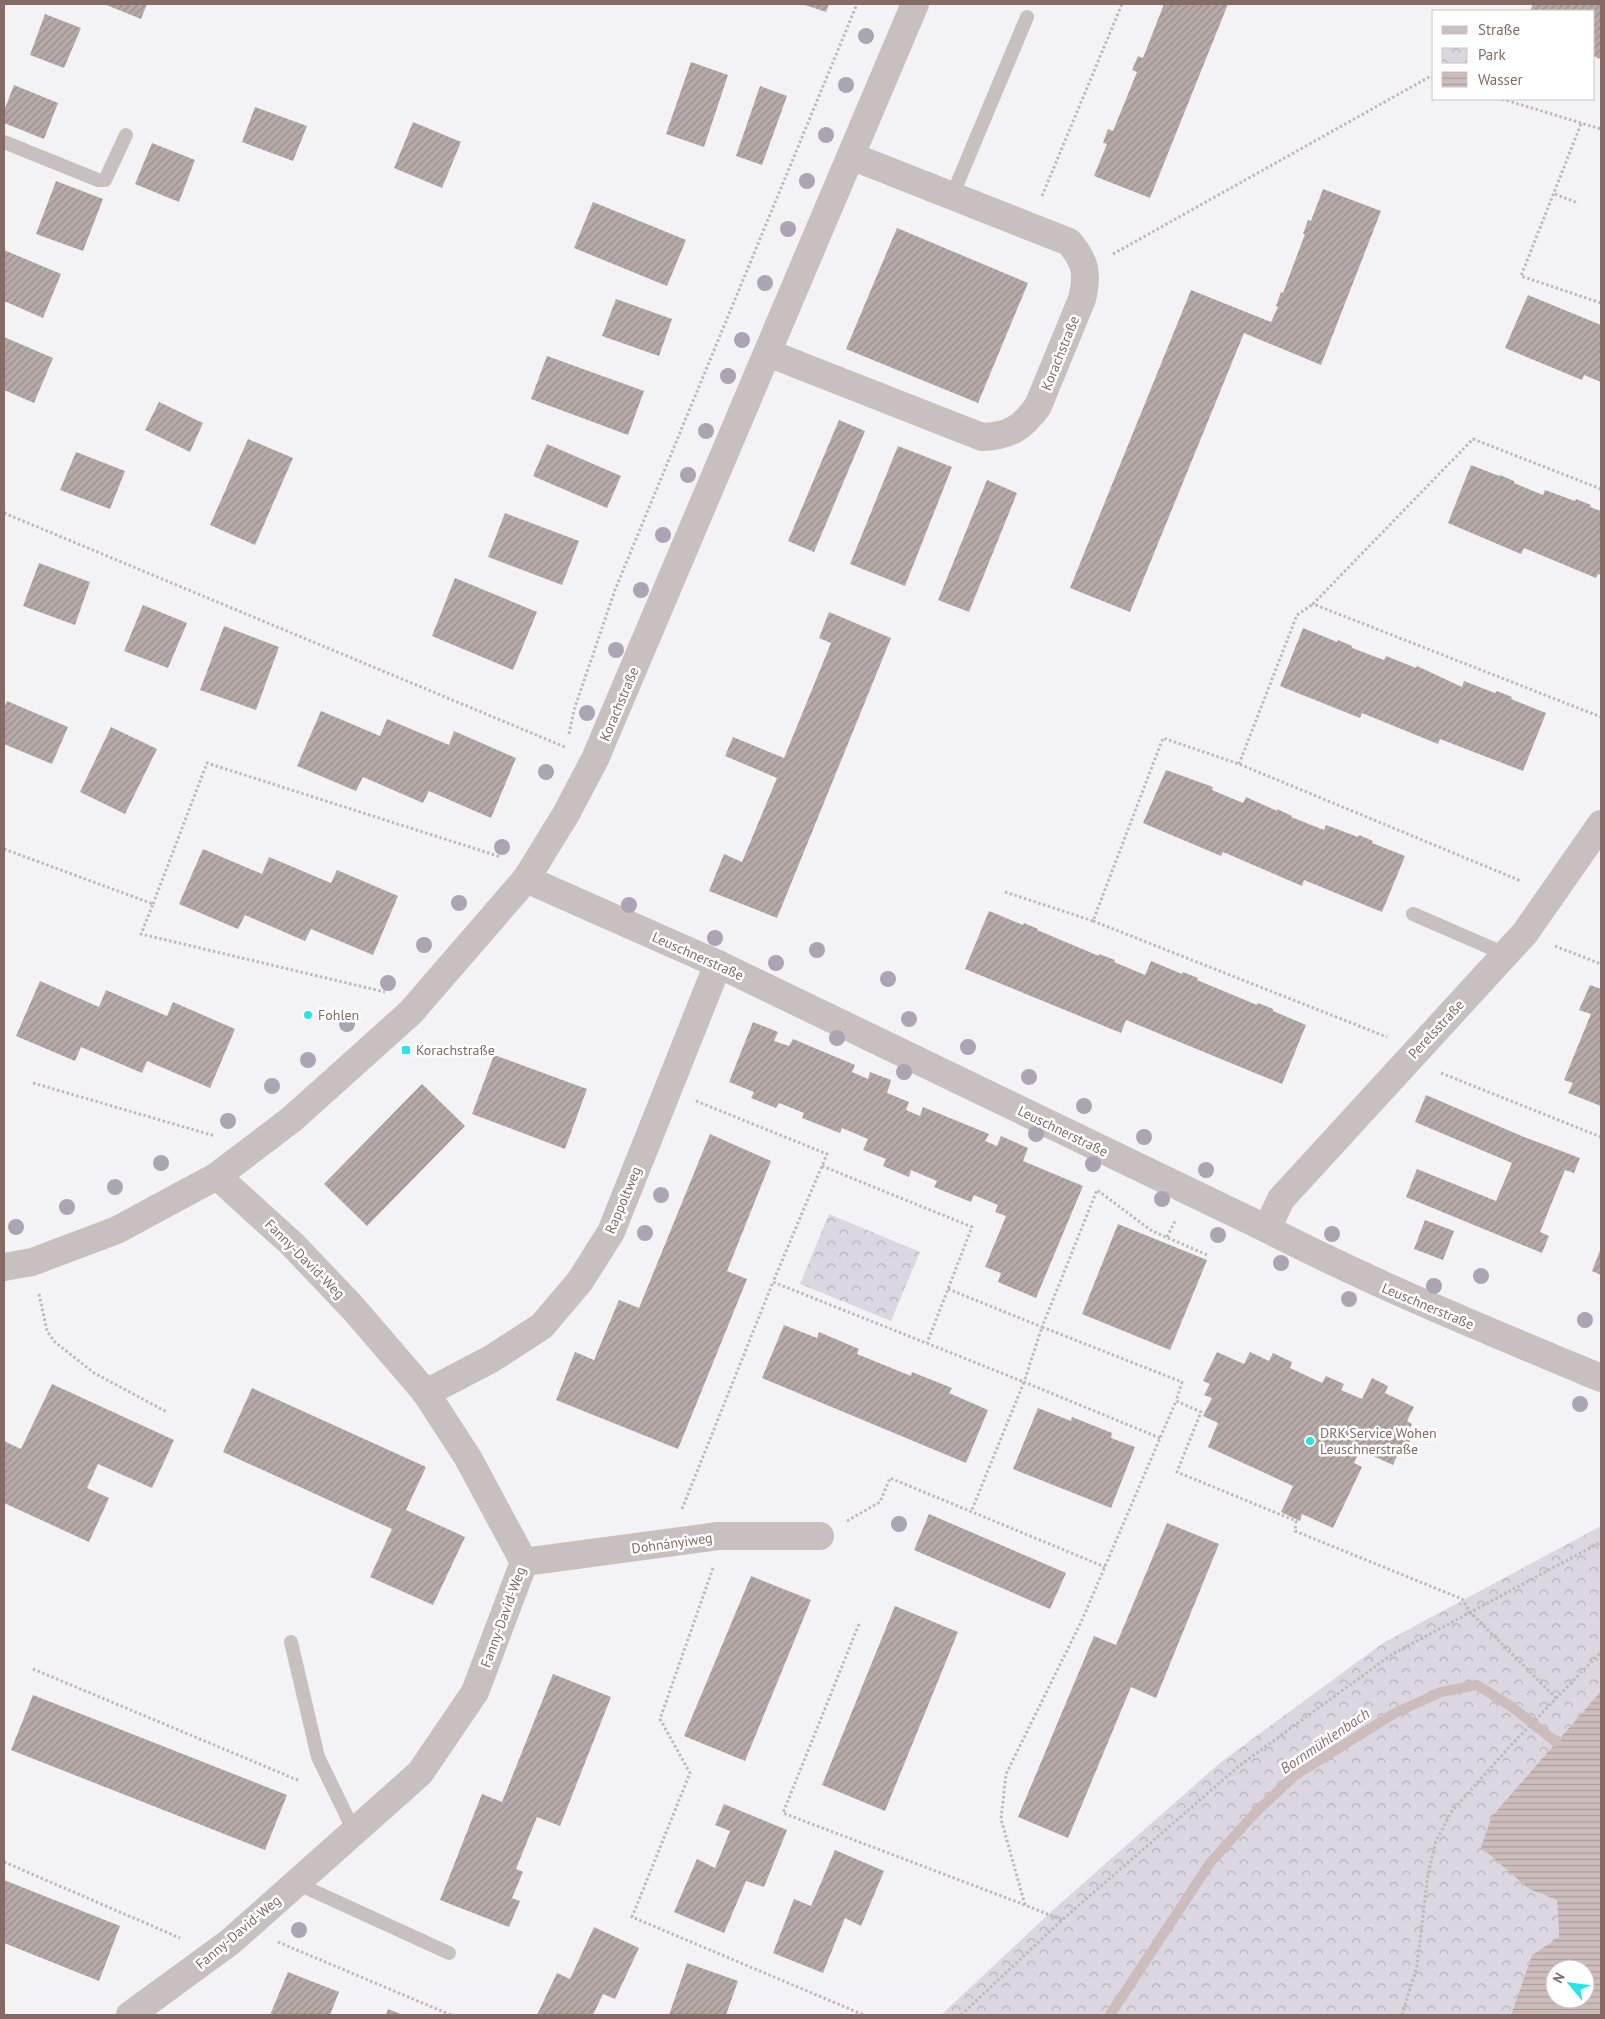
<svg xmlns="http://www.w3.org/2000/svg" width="1605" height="2019" viewBox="0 0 1605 2019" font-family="'PT Sans',sans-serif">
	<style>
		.park { fill: url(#park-crowns) }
		.water { fill: url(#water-rules); fill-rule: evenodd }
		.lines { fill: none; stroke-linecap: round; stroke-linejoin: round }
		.stream { stroke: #ccbcbb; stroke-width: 10 }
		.building { fill: url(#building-hatch) }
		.path { stroke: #bebab8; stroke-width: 3; stroke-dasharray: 2.5 2.5; stroke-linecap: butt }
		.lane { stroke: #c7c0be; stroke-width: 14 }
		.street { stroke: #c7c0be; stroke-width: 28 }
		.tree { fill: #aca4b2 }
		.poi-dot { fill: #22e6e7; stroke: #fff; stroke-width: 2 }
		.labels { text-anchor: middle; stroke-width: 5; stroke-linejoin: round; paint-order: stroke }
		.street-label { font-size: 14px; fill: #846b64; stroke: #fff }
		.poi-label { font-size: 14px; fill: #846b64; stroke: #fff; text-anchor: start }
		.water-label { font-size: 15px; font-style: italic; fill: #8f6c6a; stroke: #fff }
	</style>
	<defs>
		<pattern id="park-crowns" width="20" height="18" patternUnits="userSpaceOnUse" patternTransform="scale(1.25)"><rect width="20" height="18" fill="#dad7e0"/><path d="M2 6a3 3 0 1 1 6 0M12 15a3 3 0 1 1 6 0" fill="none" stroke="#b6b2b9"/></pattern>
		<pattern id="water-rules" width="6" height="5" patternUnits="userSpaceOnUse" patternTransform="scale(1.25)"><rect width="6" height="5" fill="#ccbcbb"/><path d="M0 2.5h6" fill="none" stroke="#ab9d9c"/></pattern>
		<pattern id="building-hatch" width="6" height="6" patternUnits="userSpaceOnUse" patternTransform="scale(1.25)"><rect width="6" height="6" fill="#b6aaa8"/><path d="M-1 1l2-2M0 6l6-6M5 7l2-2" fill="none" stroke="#9a8e8c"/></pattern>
	</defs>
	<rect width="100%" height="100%" fill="#f3f3f6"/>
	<g class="park">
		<path d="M829 1214 920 1252 891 1321 800 1284Z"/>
		<path d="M1601 1526V1691L1492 1816 1529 1889 1557 1900 1559 1937 1532 1955 1511 2015H941L1054 1909 1221 1762 1383 1643Z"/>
	</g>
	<path class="water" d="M1601 1691V2015H1511L1532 1955 1559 1937 1557 1900 1529 1889 1481 1847 1492 1816ZM1555 1969H1585V1999H1555Z"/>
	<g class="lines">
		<path class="stream" d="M1110 2015 1210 1863 1255 1813 1294 1776 1395 1713 1441 1692 1477 1685 1512 1707 1556 1742"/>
	</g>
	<g class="building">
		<path d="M104 4H147L141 19Z"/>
		<path d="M802 4H829L826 12Z"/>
		<path d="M1164 4H1228L1150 198 1094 176 1107 144 1103 143 1108 129 1113 131 1137 72 1132 70 1138 56 1143 58Z"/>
		<path d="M1533 4H1601V55L1599 59 1594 56V11H1530Z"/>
		<path d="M45 14 81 28 64 68 30 55Z"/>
		<path d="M691 62 728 75 704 147 666 134Z"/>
		<path d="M14 85 58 103 44 139 4 123V111Z"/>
		<path d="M760 86 787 96 762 165 736 156Z"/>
		<path d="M255 107 307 126 293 161 242 142Z"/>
		<path d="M413 122 461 142 442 188 394 168Z"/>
		<path d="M152 143 195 160 179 202 135 184Z"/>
		<path d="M56 181 103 199 83 251 36 234Z"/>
		<path d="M1323 189 1381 211 1321 365 1244 333 1130 612 1070 588 1191 290 1271 322 1278 307 1276 306 1281 292 1283 293 1305 234H1303L1308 220 1311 221Z"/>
		<path d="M593 202 686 240 667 286 574 248Z"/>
		<path d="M897 228 1028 283 978 403 846 349Z"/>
		<path d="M4 250 61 274 43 318 4 301Z"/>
		<path d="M1528 295 1601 325V382L1584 375 1582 380 1505 348Z"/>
		<path d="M616 299 672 319 659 356 602 336Z"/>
		<path d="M4 337 53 358 34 403 4 390Z"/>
		<path d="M547 356 644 391 628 435 531 399Z"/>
		<path d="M159 402 203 423 190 452 145 430Z"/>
		<path d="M839 420 865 431 814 552 788 541Z"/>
		<path d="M248 439 293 458 255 545 210 525Z"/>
		<path d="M547 444 621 476 607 508 533 476Z"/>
		<path d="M898 446 952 467 905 586 850 564Z"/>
		<path d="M76 452 125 471 110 509 60 490Z"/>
		<path d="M1471 465 1499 476 1500 475 1514 481V483L1543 495 1545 490 1575 501 1576 499 1591 505 1590 507 1601 511V575L1598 574 1596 578 1524 548 1521 554 1448 523Z"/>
		<path d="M987 480 1017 493 969 612 938 600Z"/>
		<path d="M505 513 579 541 562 585 488 557Z"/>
		<path d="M39 563 90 582 75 625 23 606Z"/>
		<path d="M455 578 537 612 513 670 432 636Z"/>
		<path d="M143 605 187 623 168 668 124 651Z"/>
		<path d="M829 612 891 638 777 918 709 891 724 854 742 862 777 778 725 756 733 737 784 758 831 643 819 638Z"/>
		<path d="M224 626 279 647 256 710 200 690Z"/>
		<path d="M1303 628 1337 642 1338 640 1352 646V648L1384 660 1386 656 1416 668 1417 666 1462 687 1464 681 1495 693 1497 691 1512 697 1511 699 1546 713 1523 771 1440 739 1438 744 1362 713 1360 718 1280 686Z"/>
		<path d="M7 701 68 727 52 764 4 744V708Z"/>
		<path d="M321 711 380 736 387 719 449 745 454 731 516 758 491 818 429 791 423 803 363 777 356 791 297 766Z"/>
		<path d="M111 727 157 749 125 814 80 792Z"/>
		<path d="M1166 770 1213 787 1212 790 1243 803 1246 797 1277 811V809L1292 816 1291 817 1324 830 1326 825 1358 837 1359 835 1373 841 1372 843 1405 856 1382 912 1304 880 1302 886 1223 852 1221 856 1143 823Z"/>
		<path d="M203 849 262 874 269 857 331 883 337 870 398 896 373 955 311 929 305 941 245 915 238 929 179 904Z"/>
		<path d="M989 911 1023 925 1024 923 1038 929 1037 930 1099 956V954L1115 960 1114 962 1145 975 1151 961 1182 974 1183 972 1198 978 1197 980 1257 1005 1258 1003 1273 1009V1011L1306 1025 1282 1084 1126 1020 1121 1033 965 969Z"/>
		<path d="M40 981 99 1007 106 990 167 1016 173 1002 235 1029 210 1088 147 1061 142 1073 81 1047 75 1061 16 1036Z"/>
		<path d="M1590 985 1601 989V1106L1568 1093 1573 1083 1564 1080 1591 1014 1579 1010Z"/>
		<path d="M753 1022 778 1032 774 1041 789 1046 793 1039 855 1065 852 1072 868 1079 870 1072 891 1080 887 1093 909 1102 906 1110 920 1116 923 1107 989 1134 985 1141 997 1146 1001 1136 1028 1148 1023 1161 1083 1186 1036 1298 998 1282 1001 1273 985 1267 1006 1216 995 1212 998 1205 974 1195 971 1202 934 1187 937 1181 911 1170 909 1177 883 1166 886 1159 863 1150 868 1139 842 1128 840 1133 802 1118 804 1113 779 1103 776 1108 751 1098 754 1092 729 1082Z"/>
		<path d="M494 1055 587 1089 565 1149 472 1114Z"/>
		<path d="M422 1084 465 1126 367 1226 324 1184Z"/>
		<path d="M1426 1095 1524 1137 1580 1158 1574 1173 1565 1170 1540 1232 1549 1236 1542 1253 1406 1197 1417 1169 1496 1201 1512 1163 1415 1122Z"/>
		<path d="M710 1134 771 1161 727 1271 747 1279 678 1449 556 1400 575 1352 594 1360 619 1300 639 1308Z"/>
		<path d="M1425 1220 1454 1231 1443 1260 1414 1249Z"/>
		<path d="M1118 1224 1207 1260 1170 1350 1082 1314Z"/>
		<path d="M1601 1248V1275L1592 1271Z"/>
		<path d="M784 1325 817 1338 819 1332 859 1349 857 1354 911 1376 912 1372 952 1388 949 1393 988 1410 966 1463 762 1378Z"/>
		<path d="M1217 1352 1244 1364 1250 1352 1269 1361 1273 1353 1292 1362 1290 1368 1322 1383 1326 1376 1344 1384 1341 1390 1362 1399 1372 1378 1388 1386 1385 1393 1414 1407 1407 1421 1412 1424 1406 1435 1411 1438 1407 1447 1402 1444 1393 1465 1360 1450 1354 1463 1362 1467 1333 1528 1302 1514 1300 1521 1281 1512 1293 1486 1208 1447 1218 1423 1203 1416 1212 1398 1204 1395 1210 1384 1203 1381Z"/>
		<path d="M52 1384 174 1440 152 1488 98 1464 87 1488 109 1498 89 1542 4 1503V1441L21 1449Z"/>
		<path d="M252 1388 426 1467 406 1510 465 1537 433 1605 370 1577 392 1529 223 1452Z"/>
		<path d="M1038 1408 1071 1421 1072 1417 1112 1433 1111 1438 1135 1447 1111 1508 1013 1469Z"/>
		<path d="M929 1514 1066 1573 1050 1609 914 1550Z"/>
		<path d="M1167 1523 1219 1544 1156 1698 1131 1687 1068 1838 1018 1817 1094 1636 1116 1645Z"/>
		<path d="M751 1576 811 1600 745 1761 684 1736Z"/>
		<path d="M895 1606 958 1632 885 1811 822 1785Z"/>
		<path d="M553 1674 611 1697 560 1826 537 1817 516 1869 523 1872 512 1898 520 1901 509 1927 440 1900 482 1794 502 1802Z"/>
		<path d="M33 1695 287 1795 265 1850 11 1750Z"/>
		<path d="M724 1804 787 1830 764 1887 746 1881 724 1933 674 1912 697 1859 715 1868 730 1831 715 1825Z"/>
		<path d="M835 1850 884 1871 861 1926 845 1918 823 1973 773 1953 794 1899 811 1906Z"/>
		<path d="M4 1880 120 1926 99 1981 4 1943Z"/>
		<path d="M594 1927 639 1948 615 1999 603 1994 593 2015H537L557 1973 570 1979Z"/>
		<path d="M687 1963 738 1981 726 2015H669Z"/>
		<path d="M288 1972 339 1992 330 2015H270Z"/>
		<path d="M388 2009 403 2015H386Z"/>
	</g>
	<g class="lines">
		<g class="path">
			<path d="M1502 99 1601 129"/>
			<path d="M1581 124 1521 276 1601 303"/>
			<path d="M1555 194 1578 203"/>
			<path d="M1042 196 1122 4"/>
			<path d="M1113 254 1431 76 1434 77"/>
			<path d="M1601 489 1473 439 1313 604 1601 717"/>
			<path d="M4 513 565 747"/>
			<path d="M569 734 574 710 615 590 857 4"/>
			<path d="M1239 764 1297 615 1313 604"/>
			<path d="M4 849 153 904 141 934 385 992"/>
			<path d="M1005 892 1093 921 1163 738 1239 764 1521 881"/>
			<path d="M153 904 207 763 501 857"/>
			<path d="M1093 921 1387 1037"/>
			<path d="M1555 946 1601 964"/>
			<path d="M1441 1073 1601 1137"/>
			<path d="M33 1083 215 1136"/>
			<path d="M696 1101 827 1154 773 1282"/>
			<path d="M822 1166 972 1227 927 1343"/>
			<path d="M1167 1237 1175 1221"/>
			<path d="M948 1289 1042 1327 1097 1190 1152 1231 1207 1255"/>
			<path d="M39 1294 47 1331 55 1342 94 1373 167 1412"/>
			<path d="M1160 1438 1024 1382 1042 1327 1182 1382 1176 1401"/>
			<path d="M682 1509 773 1282 1024 1382 971 1512"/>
			<path d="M847 1521 880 1502 890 1478 1105 1567"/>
			<path d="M713 1568 660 1719 690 1773 632 1917 864 2015"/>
			<path d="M859 1624 783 1813 1025 1905"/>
			<path d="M33 1669 300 1781"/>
			<path d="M4 1862 180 1938"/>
			<path d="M1062 1920 1025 1905 1001 1819 1006 1774 1082 1620 1176 1401 1201 1412 1177 1472 1296 1521 1295 1531 1462 1599 1470 1612 1556 1698"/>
			<path d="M278 1942 451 2015"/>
			<path d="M961 2015 1062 1920 1239 1766 1391 1655 1601 1542"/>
			<path d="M1402 2015 1417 1966 1428 1874 1436 1841 1452 1811 1512 1744 1601 1652"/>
		</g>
		<g class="lane">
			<path d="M4 142 98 180H105L126 135"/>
			<path d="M952 196 1027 17"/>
			<path d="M1413 914 1505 954"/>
			<path d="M291 1642 318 1757 354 1831"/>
			<path d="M296 1883 449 1953"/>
		</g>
		<g class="street">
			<path d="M768 353 982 437C1010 436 1022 428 1038 406L1082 299C1088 274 1086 262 1069 242L851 156"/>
			<path d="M526 879 718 964 1267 1229C1376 1285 1488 1331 1601 1378"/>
			<path d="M1267 1229 1281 1199 1525 933 1601 824"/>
			<path d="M4 1267 32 1262 117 1230 217 1176 292 1119 411 1012 526 879 566 814 595 759 915 4"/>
			<path d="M426 1393 491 1359 542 1326 580 1281 611 1232 718 964"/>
			<path d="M524 1562 718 1536H820"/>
			<path d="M130 2015 230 1942 420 1773 475 1692 524 1562 468 1458 426 1393 353 1308 292 1244 217 1176"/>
		</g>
	</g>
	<g class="tree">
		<circle cx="866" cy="36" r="8"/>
		<circle cx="846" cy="85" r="8"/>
		<circle cx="826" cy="135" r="8"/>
		<circle cx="807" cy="181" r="8"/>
		<circle cx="788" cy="229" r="8"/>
		<circle cx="765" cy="283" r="8"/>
		<circle cx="742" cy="340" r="8"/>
		<circle cx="728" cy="376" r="8"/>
		<circle cx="706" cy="431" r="8"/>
		<circle cx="688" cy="475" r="8"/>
		<circle cx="663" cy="535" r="8"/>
		<circle cx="641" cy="590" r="8"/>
		<circle cx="616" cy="650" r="8"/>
		<circle cx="587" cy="713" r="8"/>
		<circle cx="546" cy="772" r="8"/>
		<circle cx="502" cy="847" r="8"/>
		<circle cx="459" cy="903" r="8"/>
		<circle cx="629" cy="905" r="8"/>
		<circle cx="715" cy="938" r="8"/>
		<circle cx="424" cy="945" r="8"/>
		<circle cx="817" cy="950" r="8"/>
		<circle cx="776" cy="963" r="8"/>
		<circle cx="888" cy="979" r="8"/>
		<circle cx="388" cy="983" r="8"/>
		<circle cx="909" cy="1019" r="8"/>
		<circle cx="347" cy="1024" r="8"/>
		<circle cx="837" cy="1038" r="8"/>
		<circle cx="968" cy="1047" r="8"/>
		<circle cx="308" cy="1060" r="8"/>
		<circle cx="904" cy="1072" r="8"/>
		<circle cx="1029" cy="1077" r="8"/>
		<circle cx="272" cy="1086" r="8"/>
		<circle cx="1084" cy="1106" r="8"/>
		<circle cx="228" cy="1121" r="8"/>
		<circle cx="1036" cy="1134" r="8"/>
		<circle cx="1144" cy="1137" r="8"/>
		<circle cx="161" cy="1163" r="8"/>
		<circle cx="1093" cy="1164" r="8"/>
		<circle cx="1206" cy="1170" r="8"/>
		<circle cx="115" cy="1187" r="8"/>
		<circle cx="661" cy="1195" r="8"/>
		<circle cx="1162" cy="1199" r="8"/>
		<circle cx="67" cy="1207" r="8"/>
		<circle cx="16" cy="1227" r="8"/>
		<circle cx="645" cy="1233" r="8"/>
		<circle cx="1332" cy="1234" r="8"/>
		<circle cx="1218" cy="1235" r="8"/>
		<circle cx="1281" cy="1263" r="8"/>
		<circle cx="1481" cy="1276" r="8"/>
		<circle cx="1434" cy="1286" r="8"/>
		<circle cx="1349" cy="1299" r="8"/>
		<circle cx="1585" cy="1320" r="8"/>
		<circle cx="1580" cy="1404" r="8"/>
		<circle cx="899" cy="1524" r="8"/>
		<circle cx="299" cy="1930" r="8"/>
	</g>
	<g class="poi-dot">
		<circle cx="308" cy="1015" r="5"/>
		<rect x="401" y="1045" width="10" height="10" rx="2.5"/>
		<circle cx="1310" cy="1441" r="5"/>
	</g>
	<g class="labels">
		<g class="street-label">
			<text transform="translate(1060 353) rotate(-68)" y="5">Korachstraße</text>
			<text transform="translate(619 704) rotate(-67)" y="5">Korachstraße</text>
			<text transform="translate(698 956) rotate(24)" y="5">Leuschnerstraße</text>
			<text transform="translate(1436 1029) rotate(-47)" y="5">Perelsstraße</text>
			<text transform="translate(1063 1131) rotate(26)" y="5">Leuschnerstraße</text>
			<text transform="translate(623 1200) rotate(-67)" y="5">Rappoltweg</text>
			<text transform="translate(305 1259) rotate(45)" y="5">Fanny-David-Weg</text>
			<text transform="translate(1428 1306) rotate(23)" y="5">Leuschnerstraße</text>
			<text transform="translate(672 1543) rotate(-8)" y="5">Dohnányiweg</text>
			<text transform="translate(503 1617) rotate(-70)" y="5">Fanny-David-Weg</text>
			<text transform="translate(238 1932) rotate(-40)" y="5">Fanny-David-Weg</text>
		</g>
		<g class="poi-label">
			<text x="318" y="1020">Fohlen</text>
			<text x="416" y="1055">Korachstraße</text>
			<text x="1320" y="1438">DRK Service Wohen<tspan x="1320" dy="16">Leuschnerstraße</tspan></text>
		</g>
		<g class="water-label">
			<text transform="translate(1325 1741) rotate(-34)" y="5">Bornmühlenbach</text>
		</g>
	</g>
	<rect width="1605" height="2019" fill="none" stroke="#846b64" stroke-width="10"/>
	<rect x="1432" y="10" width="162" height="90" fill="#ffffff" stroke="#cec4c1"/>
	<rect x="1442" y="26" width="25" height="8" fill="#c7c0be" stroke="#cec4c1"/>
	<text x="1478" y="35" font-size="15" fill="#846b64">Straße</text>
	<rect x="1442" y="48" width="25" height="15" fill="url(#park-crowns)" stroke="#cec4c1"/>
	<text x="1478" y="60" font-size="15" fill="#846b64">Park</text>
	<rect x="1442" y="72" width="25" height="15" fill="url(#water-rules)" stroke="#cec4c1"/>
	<text x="1478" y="85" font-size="15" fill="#846b64">Wasser</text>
	<g transform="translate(1570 1984) rotate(299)"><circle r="24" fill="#ffffff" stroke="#cec4c1"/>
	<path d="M0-4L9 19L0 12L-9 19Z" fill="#22e6e7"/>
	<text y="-8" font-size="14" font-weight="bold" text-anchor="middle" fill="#846b64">N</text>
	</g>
</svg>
